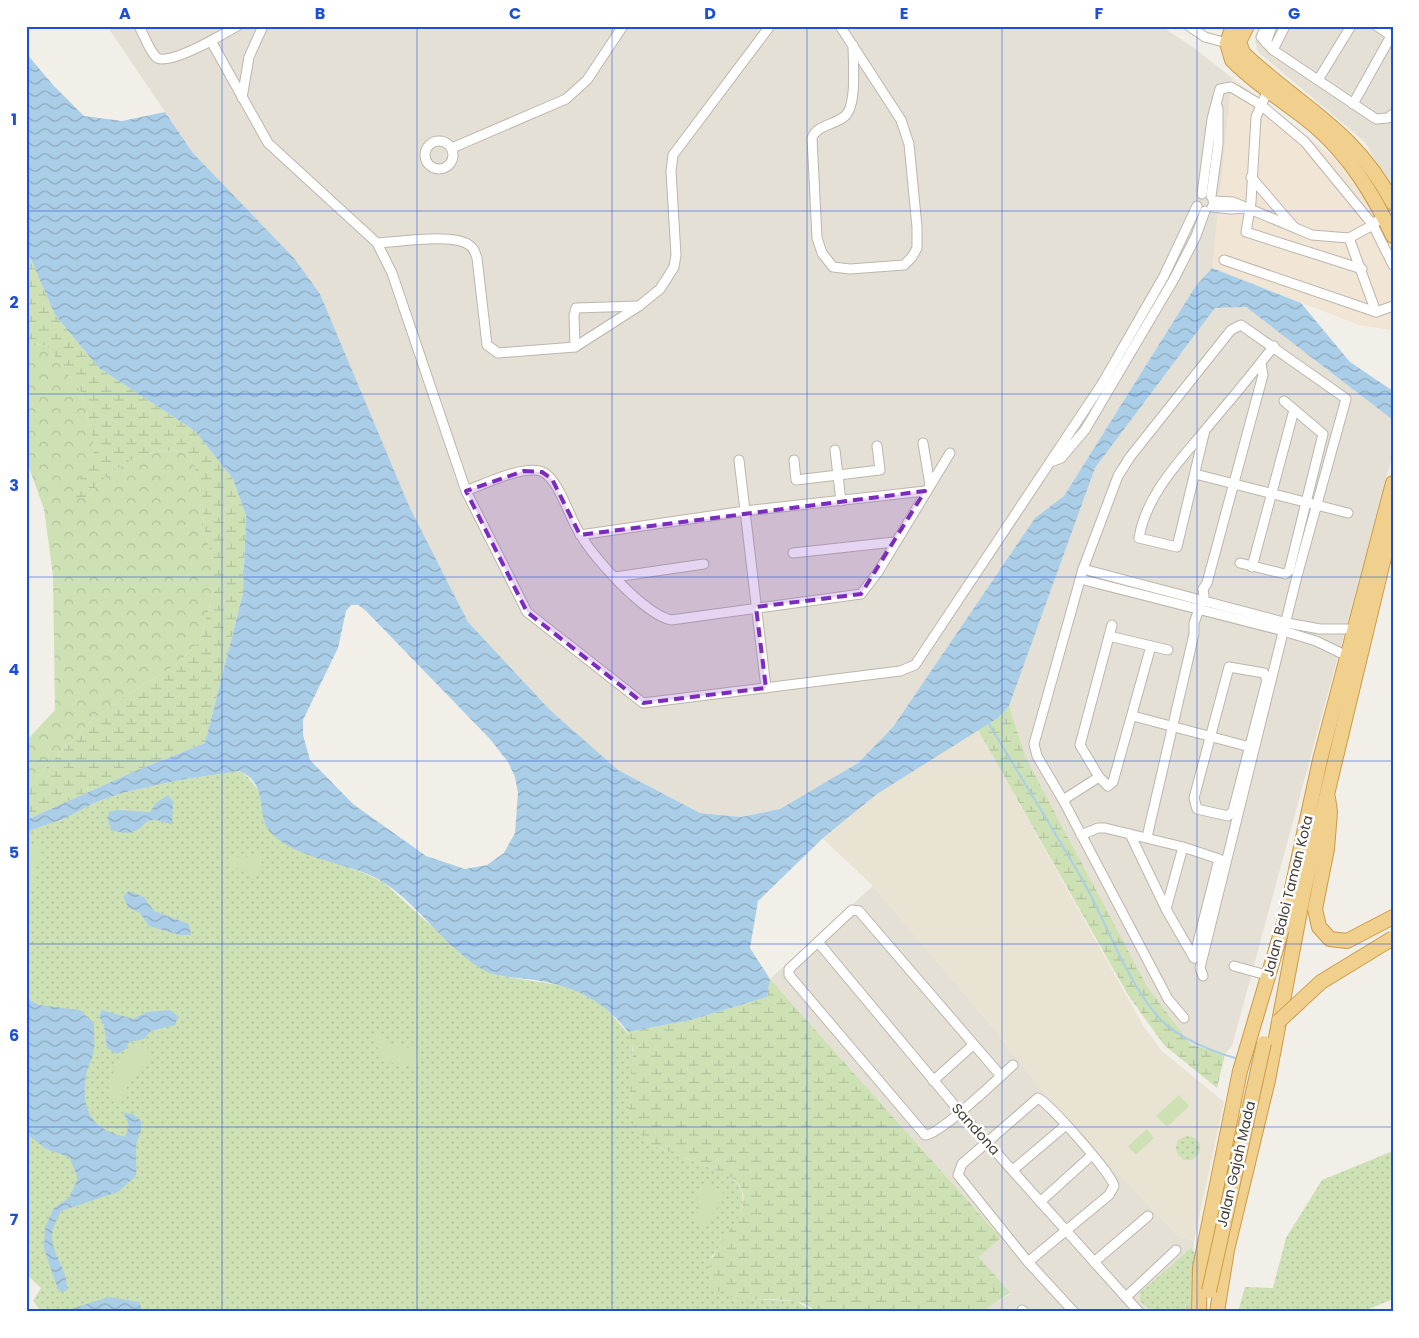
<svg xmlns="http://www.w3.org/2000/svg" width="1419" height="1338" viewBox="0 0 1419 1338" font-family="Poppins,sans-serif">
	<style>
		.residential { fill: #e5e0d6 }
		.commercial { fill: #f1e5d5 }
		.education { fill: #e9e3d3 }
		.green { fill: url(#green-dots) }
		.forest { fill: url(#forest-crowns) }
		.wetland { fill: url(#wetland-marsh) }
		.pitch { fill: #cde1b5 }
		.water { fill: url(#water-waves); fill-rule: evenodd }
		.lines { fill: none; stroke-linecap: round; stroke-linejoin: round }
		.stream { stroke: #abcee8; stroke-width: 2 }
		.minor-casing { stroke: #bcb6ab; stroke-width: 11 }
		.trunk-casing { stroke: #cb9b48; stroke-width: 16 }
		.minor { stroke: #fff; stroke-width: 9 }
		.trunk { stroke: #f0d08c; stroke-width: 14 }
		.trunk-bridge-casing { stroke: #cb9b48; stroke-width: 16; stroke-linecap: butt }
		.trunk-bridge { stroke: #f0d08c; stroke-width: 14 }
		.marked { fill: #7b2cbf; fill-opacity: 0.2; stroke: #7b2cbf; stroke-width: 4; stroke-dasharray: 10 6; stroke-linejoin: round }
		.grid { fill: none; stroke: #1d4ed8; stroke-width: 1; stroke-opacity: 0.55 }
		.labels { text-anchor: middle; stroke-width: 5; stroke-linejoin: round; paint-order: stroke }
		.street-label { font-size: 14px; fill: #443f37; stroke: #fff }
		.neatline { fill: none; stroke: #1d4ed8; stroke-width: 2 }
		.grid-label { font-size: 16px; text-anchor: middle; font-weight: bold; fill: #1d4ed8 }
	</style>
	<defs>
		<pattern id="green-dots" width="8" height="8" patternUnits="userSpaceOnUse" patternTransform="scale(1.25)"><rect width="8" height="8" fill="#cde1b5"/><path d="M2 2h.1M6 6h.1" fill="none" stroke="#b1c29c" stroke-width="1.8" stroke-linecap="round"/></pattern>
		<pattern id="forest-crowns" width="20" height="18" patternUnits="userSpaceOnUse" patternTransform="scale(1.25)"><rect width="20" height="18" fill="#cde1b5"/><path d="M2 6a3 3 0 1 1 6 0M12 15a3 3 0 1 1 6 0" fill="none" stroke="#b1c29c"/></pattern>
		<pattern id="wetland-marsh" width="20" height="14" patternUnits="userSpaceOnUse" patternTransform="scale(1.25)"><rect width="20" height="14" fill="#cde1b5"/><path d="M1 5h8M5 5V1M11 12h8M15 12V8" fill="none" stroke="#b1c29c"/></pattern>
		<pattern id="water-waves" width="16" height="10" patternUnits="userSpaceOnUse" patternTransform="scale(1.25)"><rect width="16" height="10" fill="#abcee8"/><path d="M0 5q4-4 8 0t8 0" fill="none" stroke="#8da9bd"/></pattern>
	</defs>
	<rect width="100%" height="100%" fill="#f2efe8"/>
	<g class="residential">
		<path d="M107 26H1161L1194 48 1335 159 1378 216 1393 330 1360 325 1212 268 1195 287 1064 496 1035 518 893 727 858 763 780 809 741 817 700 813 618 770 550 710 468 622 409 506 294 258 193 153Z"/>
		<path d="M1265 26H1393V191L1365 142 1258 52 1255 41Z"/>
		<path d="M1246 307 1393 420V454L1232 1046 1225 1054 1191 1045 1147 986 1026 758 1009 706 1095 468 1215 308Z"/>
		<path d="M873 886 991 1025 1050 1101 1178 1236 1194 1241 1187 1312H981L1010 1294 979 1257 1001 1238 770 979Z"/>
	</g>
	<path class="commercial" d="M1232 77 1335 159 1379 216 1393 240V330L1360 325 1212 268Z"/>
	<path class="education" d="M978 730 1144 1027 1162 1051 1224 1102 1194 1241 1178 1236 1083 1138 1050 1101 991 1025 873 886 823 839 877 794Z"/>
	<g class="green">
		<path d="M239 771 246 775 259 791 265 823 297 849 366 874 384 883 427 922 500 976 565 986 587 995 605 1007 632 1038 633 1068 629 1110 649 1144 728 1175C762 1198 729 1235 711 1257L754 1299 795 1301 816 1312H42L33 1301 41 1288 26 1274V832L66 818 96 802 122 793 180 780Z"/>
		<circle cx="1188" cy="1148" r="12"/>
		<path d="M1393 1151V1299L1362 1312H1238L1245 1287 1273 1288 1286 1238 1322 1180Z"/>
		<path d="M1191 1248 1199 1258 1193 1307 1189 1312H1153L1140 1301V1293Z"/>
	</g>
	<path class="forest" d="M26 341 47 346 82 393 95 450 89 463 86 499C106 469 149 444 186 452L193 464 202 497 204 529 214 563V590L200 641 175 666 126 695 93 719 26 789V741L55 710 53 575 44 509 26 459Z"/>
	<g class="wetland">
		<path d="M26 248 55 315 99 368 195 431 233 479 246 516 243 593 205 743 133 772 26 820V789L93 719 126 695 175 666 200 641 214 590V563L204 529 202 497 193 464 186 452C149 444 106 469 86 499L76 497 78 483 95 450 82 393 47 346 26 341Z"/>
		<path d="M1009 706 1026 758 1147 986 1191 1045 1225 1054 1217 1088 1164 1045 1128 995 978 730 998 718Z"/>
		<path d="M770 979 1001 1238 979 1257 1010 1293 981 1312H816C793 1287 730 1312 713 1285 690 1249 778 1209 728 1175L649 1144 636 1129 629 1110 633 1048 628 1032 691 1020 767 997Z"/>
	</g>
	<g class="pitch">
		<path d="M40 846 42 855 35 865 36 881 27 887 26 847Z"/>
		<path d="M254 855 262 857 260 873 253 878 229 863 230 856 244 858Z"/>
		<path d="M382 1035 394 1045 415 1049 424 1060C400 1073 379 1062 374 1036Z"/>
		<path d="M136 1046 147 1047 152 1061 128 1084 123 1101 109 1099C107 1075 118 1060 136 1046Z"/>
		<path d="M1179 1095 1189 1106 1167 1127 1156 1116Z"/>
		<path d="M1147 1129 1154 1138 1136 1155 1128 1146Z"/>
		<path d="M702 1186 715 1187 723 1191 721 1204 701 1227 695 1226 694 1218 700 1205 696 1196Z"/>
	</g>
	<g class="water">
		<path d="M26 53 53 85 84 116 122 121 165 112 193 153 294 258 320 294 409 506 468 622 550 710 618 770 700 813 741 817 780 809 858 763 893 727 1035 518 1064 496 1195 287 1212 268 1301 303 1350 362 1393 391V420L1246 307 1215 308 1095 468 1009 706 998 718 877 794 822 839 758 901 750 948 770 979 767 997 691 1020 628 1032C603 998 568 984 527 979 511 977 494 977 480 968 440 943 415 898 374 877 343 862 294 858 270 832 255 815 270 783 239 771L180 780 122 793 96 802 66 818 26 832V820L133 772 205 743 243 593 246 516 233 479 195 431 99 368 55 315 26 248ZM351 605H358L365 610 490 739 508 762 515 777 518 793 515 833 504 853 487 865 465 869 426 856 353 804 310 760 303 735V720L338 648 346 611Z"/>
		<path d="M168 795 173 802 172 825C140 811 149 830 128 833 123 833 116 831 111 830L108 820 109 812 118 810 150 812 156 803Z"/>
		<path d="M129 891 144 897 154 911 189 924 191 935H180L149 926 140 913 128 907 123 896Z"/>
		<path d="M26 998 39 1005 80 1010 94 1023C94 1031 95 1042 94 1050 93 1059 87 1067 86 1076 81 1110 91 1129 125 1137L129 1126 124 1113 133 1114 141 1121C142 1131 140 1133 137 1142 135 1146 137 1168 136 1176L118 1192 61 1211C58 1218 51 1229 52 1237 53 1257 68 1270 67 1290L59 1292 44 1249 45 1227 54 1208 69 1198 78 1178 69 1157 46 1149 26 1133Z"/>
		<path d="M102 1010 133 1019 147 1012 170 1010 178 1016 175 1025 151 1031 144 1039 129 1042 126 1049 117 1054 107 1048 104 1025 99 1016Z"/>
		<path d="M109 1297 139 1302 143 1312H70L71 1309Z"/>
	</g>
	<g class="lines">
		<path class="stream" d="M989 724C1020 776 1053 828 1083 881 1109 927 1125 980 1161 1020 1179 1038 1211 1051 1235 1058"/>
		<defs>
			<g id="minor">
				<path d="M139 26C144 35 149 50 156 57 167 68 225 33 237 26"/>
				<path d="M840 26 901 120 909 144 917 227V248L912 257 904 265 850 269 833 267 822 253 817 238 812 138C817 124 837 125 846 115 857 103 853 62 853 45"/>
				<path d="M1189 26 1205 37 1227 43"/>
				<path d="M1266 26 1261 37 1273 50 1376 119 1388 118 1393 114"/>
				<path d="M1377 26 1393 37"/>
				<path d="M211 41 268 143 377 243 392 273 466 491 527 612 643 703 900 671 915 665 1102 384 1164 276 1197 206"/>
				<path d="M1266 43 1272 26"/>
				<path d="M1273 50 1285 26"/>
				<path d="M1318 80 1351 26"/>
				<path d="M1268 90 1256 117 1251 202 1246 232 1362 269"/>
				<path d="M242 98 249 57 263 26"/>
				<path d="M1353 104 1391 36"/>
				<circle cx="439" cy="155" r="14"/>
				<path d="M452 148 566 99 587 80 623 26"/>
				<path d="M1251 177 1294 227"/>
				<path d="M1202 194 1212 119 1220 89 1231 87 1261 105 1305 142 1373 225 1393 265"/>
				<path d="M1211 196 1218 145V108"/>
				<path d="M1213 201 1233 202 1312 235 1349 238 1373 225 1377 221"/>
				<path d="M1212 207 1231 209 1246 208"/>
				<path d="M1349 238 1376 312"/>
				<path d="M377 243C399 242 452 233 469 245 474 248 475 252 477 258L487 345 498 353 575 347 639 306 660 289 674 267 676 255 671 171 673 155 770 26"/>
				<path d="M1224 260 1376 312 1393 306"/>
				<path d="M575 347 574 315 576 308 639 306"/>
				<path d="M1205 430 1177 547 1139 538C1146 495 1179 462 1206 429 1229 402 1252 374 1274 346"/>
				<path d="M923 443 930 485"/>
				<path d="M835 450 841 501"/>
				<path d="M739 460 766 688"/>
				<path d="M794 460 796 480 880 470 877 446"/>
				<path d="M1051 462 1061 458 1085 430 1174 279 1196 236 1205 211"/>
				<path d="M1195 474 1348 513"/>
				<path d="M466 491C484 484 525 464 543 472 559 480 570 519 580 534 595 559 643 613 671 620L861 594 878 572 950 453"/>
				<path d="M580 535 745 511 925 491"/>
				<path d="M793 553 894 542"/>
				<path d="M1240 563 1285 574 1289 571 1323 434 1284 401"/>
				<path d="M1252 567 1294 410"/>
				<path d="M1083 569 1287 623 1320 629H1356"/>
				<path d="M615 577 704 564"/>
				<path d="M1080 579 1280 630 1316 641 1349 657"/>
				<path d="M1112 625 1080 745 1099 777 1108 786 1113 782 1151 646"/>
				<path d="M1109 636 1168 650"/>
				<path d="M1229 667 1264 673 1267 680 1233 811 1228 816 1197 809 1194 798Z"/>
				<path d="M1133 716 1250 747"/>
				<path d="M1063 800 1099 777"/>
				<path d="M1130 834 1166 909 1194 958"/>
				<path d="M1081 835 1098 828H1105L1183 847 1219 859 1194 958"/>
				<path d="M1147 837 1194 634V623L1204 596 1203 589 1207 583 1263 375 1261 363"/>
				<path d="M1166 909 1183 847"/>
				<path d="M818 942 960 1112 1139 1312"/>
				<path d="M1234 966 1270 976"/>
				<path d="M1203 976 1200 968 1297 576 1346 399"/>
				<path d="M1184 1018 1168 999 1063 800 1037 756 1034 744 1083 569 1118 476 1130 457 1231 330 1241 325 1345 398"/>
				<path d="M1001 1076 859 911 852 910 789 969V975L925 1135C938 1136 1000 1077 1013 1065"/>
				<path d="M933 1081 973 1045"/>
				<path d="M1013 1170 1066 1125"/>
				<path d="M1040 1202 1092 1155"/>
				<path d="M1028 1262 1109 1195 1114 1186C1113 1175 1048 1102 1038 1098L962 1164 958 1175 1028 1262 1074 1312"/>
				<path d="M1094 1262 1148 1216"/>
				<path d="M1126 1297 1176 1250"/>
				<path d="M1022 1310 1024 1312"/>
			</g>
			<g id="trunk">
				<path d="M1233 26 1227 43 1232 60C1257 86 1289 104 1316 127 1351 158 1373 194 1393 236"/>
				<path d="M1247 26 1239 42 1243 53C1300 107 1354 129 1393 203"/>
				<path d="M1328 798 1330 812 1327 849 1315 909 1319 927 1330 939 1347 941 1393 917"/>
				<path d="M1199 1312 1200 1268 1240 1071 1286 916 1320 760 1393 483"/>
				<path d="M1217 1312 1227 1250 1268 1080 1304 890 1393 520"/>
			</g>
		</defs>
		<use href="#minor" class="minor-casing"/>
		<use href="#trunk" class="trunk-casing"/>
		<use href="#minor" class="minor"/>
		<use href="#trunk" class="trunk"/>
		<defs>
			<g id="trunk-bridge">
				<path d="M1279 1021 1321 982 1393 938"/>
				<path d="M1209 1291 1264 1043"/>
			</g>
		</defs>
		<use href="#trunk-bridge" class="trunk-bridge-casing"/>
		<use href="#trunk-bridge" class="trunk-bridge"/>
	</g>
	<path class="marked" d="M524 471 542 472 552 479 580 535 925 491 861 594 756 607 766 688 643 703 527 612 466 491Z"/>
	<path class="grid" d="M222 26V1312M417 26V1312M612 26V1312M807 26V1312M1002 26V1312M1197 26V1312M26 211H1393M26 394H1393M26 577H1393M26 761H1393M26 944H1393M26 1127H1393"/>
	<g class="labels">
		<g class="street-label">
			<text transform="translate(1288 896) rotate(-76)" y="5">Jalan Baloi Taman Kota</text>
			<text transform="translate(976 1129) rotate(48)" y="5">Sandona</text>
			<text transform="translate(1236 1164) rotate(-77)" y="5">Jalan Gajah Mada</text>
		</g>
	</g>
	<rect width="1419" height="1338" fill="none" stroke="#ffffff" stroke-width="55"/>
	<rect x="28" y="28" width="1364" height="1282" class="neatline"/>
	<g class="grid-label">
		<text x="125" y="19">A</text>
		<text x="320" y="19">B</text>
		<text x="515" y="19">C</text>
		<text x="710" y="19">D</text>
		<text x="904" y="19">E</text>
		<text x="1099" y="19">F</text>
		<text x="1294" y="19">G</text>
		<text x="14" y="125">1</text>
		<text x="14" y="308">2</text>
		<text x="14" y="491">3</text>
		<text x="14" y="675">4</text>
		<text x="14" y="858">5</text>
		<text x="14" y="1041">6</text>
		<text x="14" y="1225">7</text>
	</g>
</svg>
